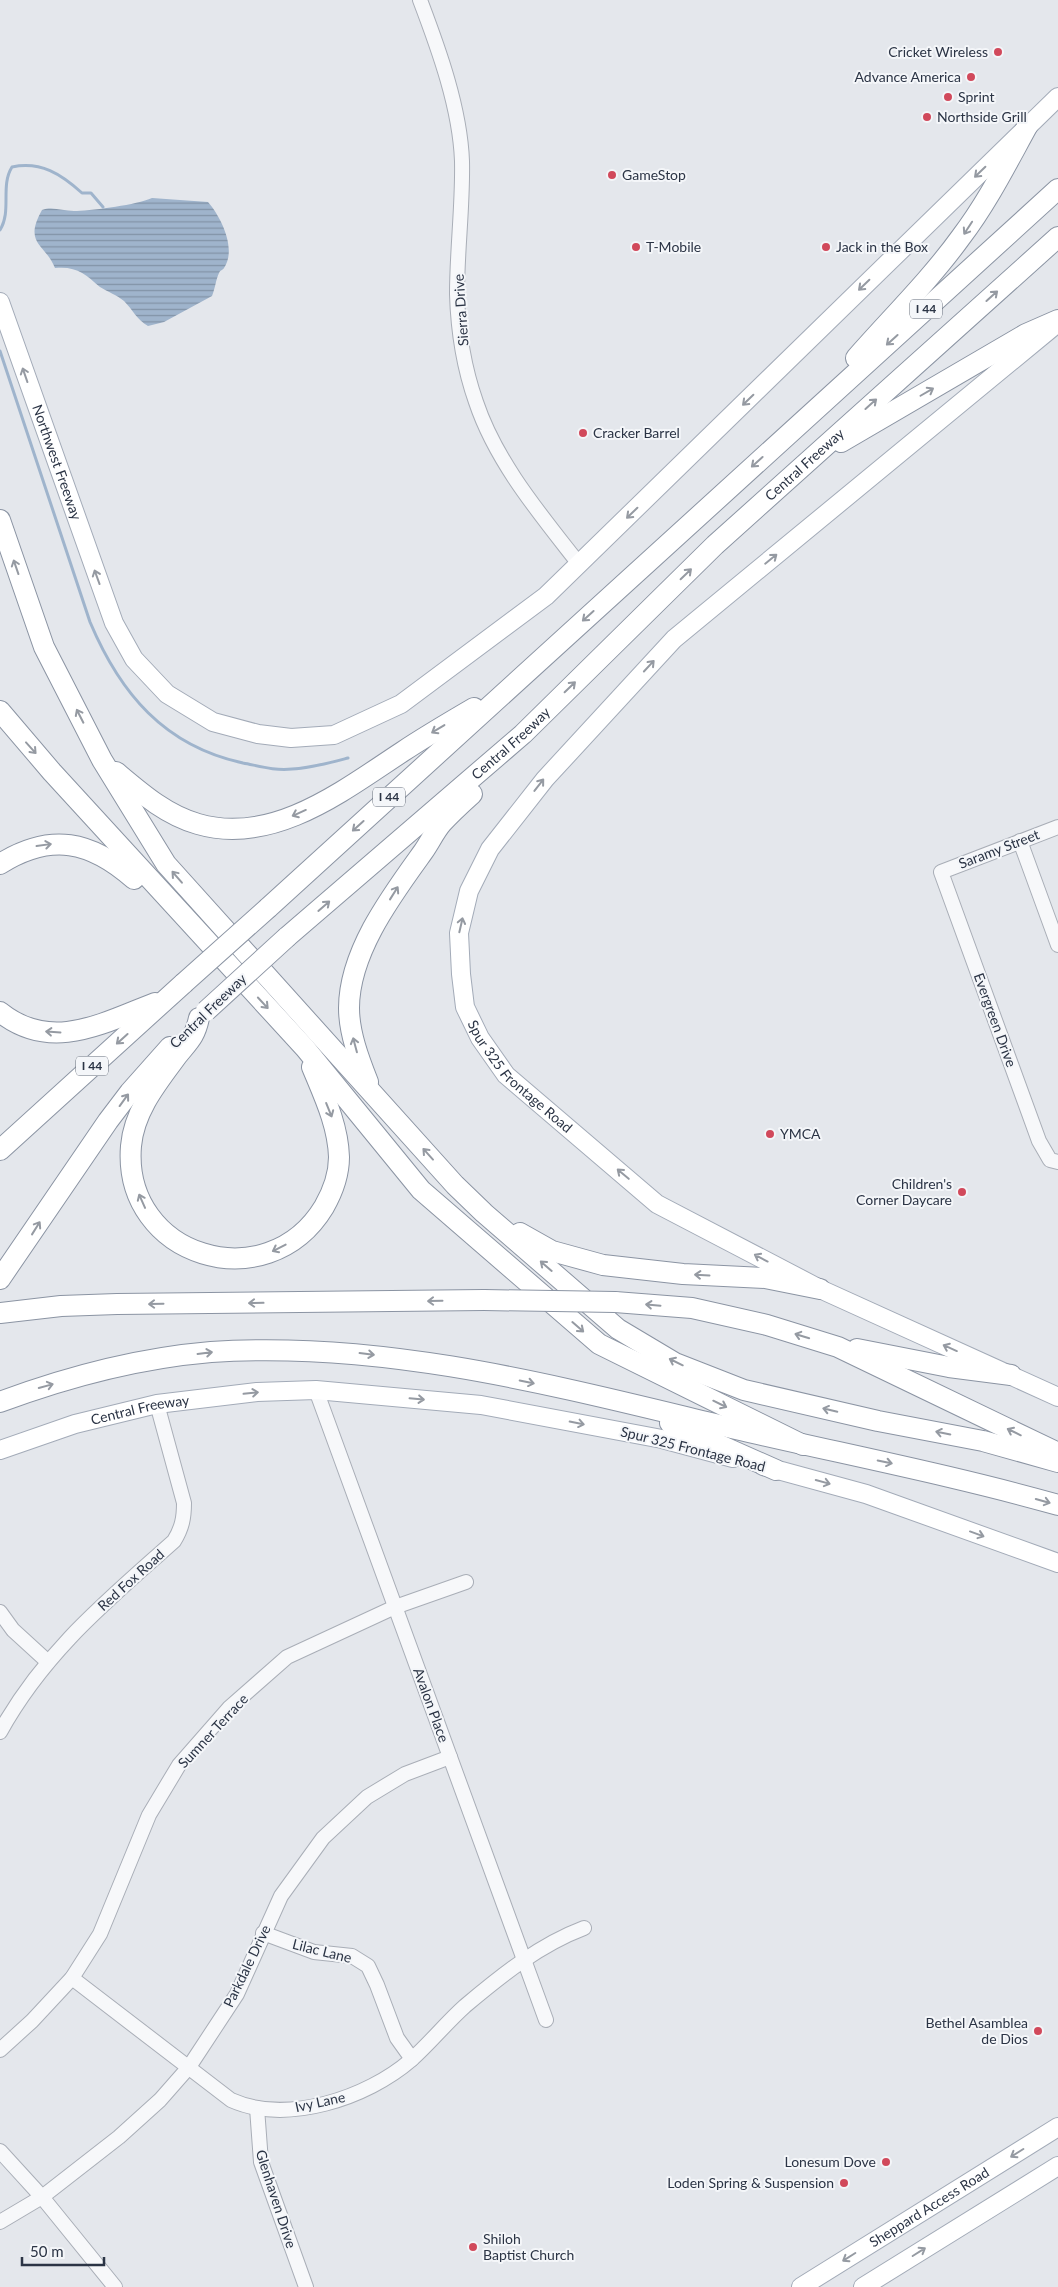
<svg xmlns="http://www.w3.org/2000/svg" width="1058" height="2287" viewBox="0 0 1058 2287" font-family="Lato,sans-serif">
	<style>
		.water { fill: url(#water-rules) }
		.lines { fill: none; stroke-linecap: round; stroke-linejoin: round }
		.stream { stroke: #9fb4cc; stroke-width: 3 }
		.minor-casing { stroke: #a9aeb7; stroke-width: 16 }
		.major-casing { stroke: #a3abb8; stroke-width: 20 }
		.highway-casing { stroke: #8b94a3; stroke-width: 22 }
		.minor { stroke: #f7f8fa; stroke-width: 14 }
		.major { stroke: #fff; stroke-width: 18 }
		.highway { stroke: #fff; stroke-width: 20 }
		.highway-bridge-casing { stroke: #8b94a3; stroke-width: 22; stroke-linecap: butt }
		.highway-bridge { stroke: #fff; stroke-width: 20 }
		.oneway { stroke: #959aa2 }
		.poi-dot { fill: #d1495b; stroke: #f4f6f9; stroke-width: 2 }
		.labels { text-anchor: middle; stroke-width: 4; stroke-linejoin: round; paint-order: stroke }
		.shield { fill: #f4f6f9; stroke: #676e7b; stroke-width: 1 }
		.shield-label { font-size: 12px; font-weight: bold; fill: #2b3445 }
		.poi-label { font-size: 14px; fill: #2b3445; stroke: #f4f6f9; text-anchor: start }
		.street-label { font-size: 14px; fill: #2b3445; stroke: #f4f6f9 }
	</style>
	<defs>
		<pattern id="water-rules" width="6" height="5" patternUnits="userSpaceOnUse" patternTransform="scale(1.25)"><rect width="6" height="5" fill="#9fb4cc"/><path d="M0 2.5h6" fill="none" stroke="#8293a7"/></pattern>
	</defs>
	<rect width="100%" height="100%" fill="#e4e7ec"/>
	<path class="water" d="M152 198 208 202C221 217 237 249 224 268 222 271 221 269 219 273 216 279 215 289 212 296L164 322 148 326C137 320 133 310 124 301 117 295 108 292 100 287 85 274 77 266 55 268 45 243 23 244 42 210 54 206 64 212 77 211 96 210 136 205 152 198Z"/>
	<g class="lines">
		<g class="stream">
			<path d="M0 230C12 211 0 186 12 167 41 161 61 174 82 193H91L103 207"/>
			<path d="M0 351 90 622C120 693 164 746 243 763 259 766 275 771 292 769 311 768 329 763 348 758"/>
		</g>
		<defs>
			<g id="minor">
				<path d="M420 0C439 50 460 108 462 161 463 205 457 249 457 294 458 329 464 368 476 402 496 462 540 514 579 564"/>
				<path d="M1058 827 941 872 1039 1141 1050 1160 1058 1162"/>
				<path d="M1020 841 1058 945"/>
				<path d="M316 1390 546 2020"/>
				<path d="M0 1612 13 1630 48 1662"/>
				<path d="M0 1732C45 1651 107 1601 174 1541 182 1528 184 1518 184 1503L157 1404"/>
				<path d="M263 1933 314 1952 352 1956 368 1966 377 1985 397 2038 412 2059"/>
				<path d="M72 1978 231 2100C287 2125 367 2098 411 2060 430 2043 446 2023 465 2006 502 1975 539 1945 584 1928"/>
				<path d="M0 2050 32 2021 72 1978 100 1934 149 1815 179 1765 229 1708 287 1657 395 1607 466 1582"/>
				<path d="M257 2108 261 2162 306 2287"/>
				<path d="M0 2151 42 2197 115 2287"/>
				<path d="M0 2222 42 2197 119 2137 160 2100 189 2067 237 1994 281 1896 323 1838 367 1797 405 1774 450 1757"/>
			</g>
			<g id="major">
				<path id="s1" d="M0 302 114 623 134 659 167 694 213 722 258 734 291 738 334 735 401 704 546 596 1058 97"/>
				<path id="s2" d="M1054 326 674 639 545 779 490 849 469 891 459 933 461 974 465 1007 480 1038 506 1075 657 1204 820 1289 1058 1397"/>
				<path id="s3" d="M0 1450 75 1424 157 1404 257 1392 316 1390 481 1405 662 1439 733 1458"/>
				<path d="M763 1466 866 1494 1058 1563"/>
				<path id="s4" d="M801 2287 1058 2127"/>
				<path d="M863 2287 1058 2166"/>
			</g>
			<g id="highway">
				<path d="M856 358C891 318 930 280 961 237 987 203 1007 163 1028 125"/>
				<path d="M841 442 1026 334 1058 320"/>
				<path d="M0 520 44 647 102 760 166 864 455 1185 484 1213 618 1329 675 1363 744 1390 878 1421 983 1441 1058 1462"/>
				<path d="M0 711 52 772 305 1048 421 1190 599 1344 803 1445"/>
				<path d="M116 772C141 793 166 815 198 824 273 846 344 790 402 752 426 736 450 722 474 708"/>
				<path d="M0 864C51 832 91 841 134 879"/>
				<path d="M268 908 1058 189"/>
				<path id="s5" d="M287 937 523 734 715 545 1058 237"/>
				<path d="M0 1012C51 1053 103 1023 155 1003"/>
				<path d="M199 1018C195 1037 189 1041 177 1056 157 1083 134 1111 131 1146 122 1257 267 1301 324 1207 332 1193 339 1174 339 1157 338 1125 324 1096 312 1067"/>
				<path d="M368 1082C359 1059 349 1033 349 1008 349 952 392 895 423 852 430 842 435 831 442 823 451 813 462 803 472 794"/>
				<path d="M0 1150 184 983"/>
				<path d="M520 1233 552 1251 603 1265 683 1274 765 1278 820 1289"/>
				<path d="M0 1279 108 1121 130 1092 170 1047"/>
				<path d="M615 1302 692 1308 767 1325 838 1347 1056 1452"/>
				<path d="M0 1313 61 1306 117 1304 484 1300"/>
				<path d="M857 1349 949 1367 1011 1375"/>
				<path d="M0 1402C67 1377 140 1358 211 1352 389 1340 564 1388 736 1429 843 1454 952 1475 1058 1505"/>
				<path d="M670 1423 776 1470"/>
			</g>
		</defs>
		<use href="#minor" class="minor-casing"/>
		<use href="#major" class="major-casing"/>
		<use href="#highway" class="highway-casing"/>
		<use href="#minor" class="minor"/>
		<use href="#major" class="major"/>
		<use href="#highway" class="highway"/>
		<defs>
			<g id="highway-bridge">
				<path d="M184 983 268 908"/>
				<path d="M206 1011 287 937"/>
				<path d="M484 1300 615 1302"/>
			</g>
		</defs>
		<use href="#highway-bridge" class="highway-bridge-casing"/>
		<use href="#highway-bridge" class="highway-bridge"/>
	</g>
	<defs><path id="oneway-shaft" d="M-6 0H5M1.5-3L5.5 0L1.5 3" fill="none" stroke-width="1.6" stroke-linecap="round" stroke-linejoin="round" transform="scale(1.25)"/></defs>
	<g class="oneway">
		<use href="#oneway-shaft" transform="translate(980 172) rotate(136)"/>
		<use href="#oneway-shaft" transform="translate(968 228) rotate(123)"/>
		<use href="#oneway-shaft" transform="translate(864 285) rotate(136)"/>
		<use href="#oneway-shaft" transform="translate(992 296) rotate(-42)"/>
		<use href="#oneway-shaft" transform="translate(892 340) rotate(138)"/>
		<use href="#oneway-shaft" transform="translate(25 375) rotate(-109)"/>
		<use href="#oneway-shaft" transform="translate(927 392) rotate(-30)"/>
		<use href="#oneway-shaft" transform="translate(748 400) rotate(136)"/>
		<use href="#oneway-shaft" transform="translate(871 404) rotate(-42)"/>
		<use href="#oneway-shaft" transform="translate(757 462) rotate(138)"/>
		<use href="#oneway-shaft" transform="translate(632 513) rotate(136)"/>
		<use href="#oneway-shaft" transform="translate(771 559) rotate(-39)"/>
		<use href="#oneway-shaft" transform="translate(16 567) rotate(-109)"/>
		<use href="#oneway-shaft" transform="translate(686 574) rotate(-44)"/>
		<use href="#oneway-shaft" transform="translate(97 577) rotate(-110)"/>
		<use href="#oneway-shaft" transform="translate(588 616) rotate(138)"/>
		<use href="#oneway-shaft" transform="translate(649 666) rotate(-47)"/>
		<use href="#oneway-shaft" transform="translate(570 687) rotate(-44)"/>
		<use href="#oneway-shaft" transform="translate(80 716) rotate(-117)"/>
		<use href="#oneway-shaft" transform="translate(438 729) rotate(149)"/>
		<use href="#oneway-shaft" transform="translate(31 748) rotate(48)"/>
		<use href="#oneway-shaft" transform="translate(539 785) rotate(-52)"/>
		<use href="#oneway-shaft" transform="translate(299 813) rotate(156)"/>
		<use href="#oneway-shaft" transform="translate(358 826) rotate(138)"/>
		<use href="#oneway-shaft" transform="translate(44 845) rotate(-8)"/>
		<use href="#oneway-shaft" transform="translate(177 877) rotate(-131)"/>
		<use href="#oneway-shaft" transform="translate(394 893) rotate(-58)"/>
		<use href="#oneway-shaft" transform="translate(324 906) rotate(-41)"/>
		<use href="#oneway-shaft" transform="translate(461 925) rotate(-77)"/>
		<use href="#oneway-shaft" transform="translate(263 1003) rotate(47)"/>
		<use href="#oneway-shaft" transform="translate(53 1032) rotate(-176)"/>
		<use href="#oneway-shaft" transform="translate(122 1039) rotate(138)"/>
		<use href="#oneway-shaft" transform="translate(355 1045) rotate(-105)"/>
		<use href="#oneway-shaft" transform="translate(124 1100) rotate(-54)"/>
		<use href="#oneway-shaft" transform="translate(329 1110) rotate(68)"/>
		<use href="#oneway-shaft" transform="translate(428 1154) rotate(-132)"/>
		<use href="#oneway-shaft" transform="translate(623 1174) rotate(-140)"/>
		<use href="#oneway-shaft" transform="translate(142 1201) rotate(-114)"/>
		<use href="#oneway-shaft" transform="translate(36 1228) rotate(-58)"/>
		<use href="#oneway-shaft" transform="translate(279 1248) rotate(153)"/>
		<use href="#oneway-shaft" transform="translate(761 1258) rotate(-152)"/>
		<use href="#oneway-shaft" transform="translate(546 1266) rotate(-139)"/>
		<use href="#oneway-shaft" transform="translate(702 1275) rotate(-177)"/>
		<use href="#oneway-shaft" transform="translate(435 1301) rotate(179)"/>
		<use href="#oneway-shaft" transform="translate(256 1303) rotate(179)"/>
		<use href="#oneway-shaft" transform="translate(156 1304) rotate(179)"/>
		<use href="#oneway-shaft" transform="translate(653 1305) rotate(-175)"/>
		<use href="#oneway-shaft" transform="translate(578 1327) rotate(41)"/>
		<use href="#oneway-shaft" transform="translate(802 1336) rotate(-163)"/>
		<use href="#oneway-shaft" transform="translate(950 1348) rotate(-156)"/>
		<use href="#oneway-shaft" transform="translate(205 1353) rotate(-7)"/>
		<use href="#oneway-shaft" transform="translate(367 1354) rotate(7)"/>
		<use href="#oneway-shaft" transform="translate(676 1362) rotate(-154)"/>
		<use href="#oneway-shaft" transform="translate(527 1382) rotate(12)"/>
		<use href="#oneway-shaft" transform="translate(46 1386) rotate(-15)"/>
		<use href="#oneway-shaft" transform="translate(251 1393) rotate(-6)"/>
		<use href="#oneway-shaft" transform="translate(417 1399) rotate(5)"/>
		<use href="#oneway-shaft" transform="translate(720 1404) rotate(26)"/>
		<use href="#oneway-shaft" transform="translate(830 1410) rotate(-167)"/>
		<use href="#oneway-shaft" transform="translate(577 1423) rotate(11)"/>
		<use href="#oneway-shaft" transform="translate(1014 1432) rotate(-154)"/>
		<use href="#oneway-shaft" transform="translate(943 1433) rotate(-169)"/>
		<use href="#oneway-shaft" transform="translate(885 1462) rotate(12)"/>
		<use href="#oneway-shaft" transform="translate(823 1482) rotate(15)"/>
		<use href="#oneway-shaft" transform="translate(1043 1501) rotate(16)"/>
		<use href="#oneway-shaft" transform="translate(977 1534) rotate(20)"/>
		<use href="#oneway-shaft" transform="translate(1017 2153) rotate(148)"/>
		<use href="#oneway-shaft" transform="translate(919 2252) rotate(-32)"/>
		<use href="#oneway-shaft" transform="translate(849 2257) rotate(148)"/>
	</g>
	<g class="poi-dot">
		<circle cx="998" cy="52" r="5"/>
		<circle cx="971" cy="77" r="5"/>
		<circle cx="948" cy="97" r="5"/>
		<circle cx="927" cy="117" r="5"/>
		<circle cx="612" cy="175" r="5"/>
		<circle cx="636" cy="247" r="5"/>
		<circle cx="826" cy="247" r="5"/>
		<circle cx="583" cy="433" r="5"/>
		<circle cx="770" cy="1134" r="5"/>
		<circle cx="962" cy="1192" r="5"/>
		<circle cx="1038" cy="2031" r="5"/>
		<circle cx="886" cy="2162" r="5"/>
		<circle cx="844" cy="2183" r="5"/>
		<circle cx="473" cy="2247" r="5"/>
	</g>
	<g class="labels">
		<g class="shield">
			<rect x="910" y="299.5" width="32" height="19" rx="4"/>
			<rect x="373" y="787.5" width="32" height="19" rx="4"/>
			<rect x="76" y="1056.5" width="32" height="19" rx="4"/>
		</g>
		<g class="shield-label">
			<text x="926" y="313">I 44</text>
			<text x="389" y="801">I 44</text>
			<text x="92" y="1070">I 44</text>
		</g>
		<g class="poi-label">
			<text x="988" y="57" text-anchor="end">Cricket Wireless</text>
			<text x="961" y="82" text-anchor="end">Advance America</text>
			<text x="958" y="102">Sprint</text>
			<text x="937" y="122">Northside Grill</text>
			<text x="622" y="180">GameStop</text>
			<text x="646" y="252">T-Mobile</text>
			<text x="836" y="252">Jack in the Box</text>
			<text x="593" y="438">Cracker Barrel</text>
			<text x="780" y="1139">YMCA</text>
			<text x="952" y="1189" text-anchor="end">Children's<tspan x="952" dy="16">Corner Daycare</tspan></text>
			<text x="1028" y="2028" text-anchor="end">Bethel Asamblea<tspan x="1028" dy="16">de Dios</tspan></text>
			<text x="876" y="2167" text-anchor="end">Lonesum Dove</text>
			<text x="834" y="2188" text-anchor="end">Loden Spring &amp; Suspension</text>
			<text x="483" y="2244">Shiloh<tspan x="483" dy="16">Baptist Church</tspan></text>
		</g>
		<g class="street-label">
			<text transform="translate(461 310) rotate(-94)" y="5">Sierra Drive</text>
			<text dy="5" stroke="none"><textPath href="#s1" startOffset="170">Northwest Freeway</textPath></text>
			<text dy="5" stroke="none"><textPath href="#s5" startOffset="701">Central Freeway</textPath></text>
			<text dy="5" stroke="none"><textPath href="#s5" startOffset="296">Central Freeway</textPath></text>
			<text transform="translate(999 849) rotate(-21)" y="5">Saramy Street</text>
			<text transform="translate(208 1011) rotate(-44)" y="5">Central Freeway</text>
			<text transform="translate(995 1020) rotate(70)" y="5">Evergreen Drive</text>
			<text dy="5" stroke="none"><textPath href="#s2" startOffset="1026">Spur 325 Frontage Road</textPath></text>
			<text dy="5" stroke="none"><textPath href="#s3" startOffset="146">Central Freeway</textPath></text>
			<text transform="translate(693 1449) rotate(14)" y="5">Spur 325 Frontage Road</text>
			<text transform="translate(131 1580) rotate(-42)" y="5">Red Fox Road</text>
			<text transform="translate(431 1705) rotate(70)" y="5">Avalon Place</text>
			<text transform="translate(213 1731) rotate(-47)" y="5">Sumner Terrace</text>
			<text transform="translate(322 1951) rotate(14)" y="5">Lilac Lane</text>
			<text transform="translate(247 1966) rotate(-64)" y="5">Parkdale Drive</text>
			<text transform="translate(320 2102) rotate(-12)" y="5">Ivy Lane</text>
			<text transform="translate(276 2199) rotate(72)" y="5">Glenhaven Drive</text>
			<text dy="5" stroke="none"><textPath href="#s4" startOffset="151">Sheppard Access Road</textPath></text>
		</g>
	</g>
	<path d="M22 2257v8h82v-8" fill="none" stroke="#2b3445" stroke-width="2.5"/>
	<text x="30" y="2257" font-size="15" fill="#2b3445" stroke="#f4f6f9" stroke-width="4" paint-order="stroke">50 m</text>
</svg>
